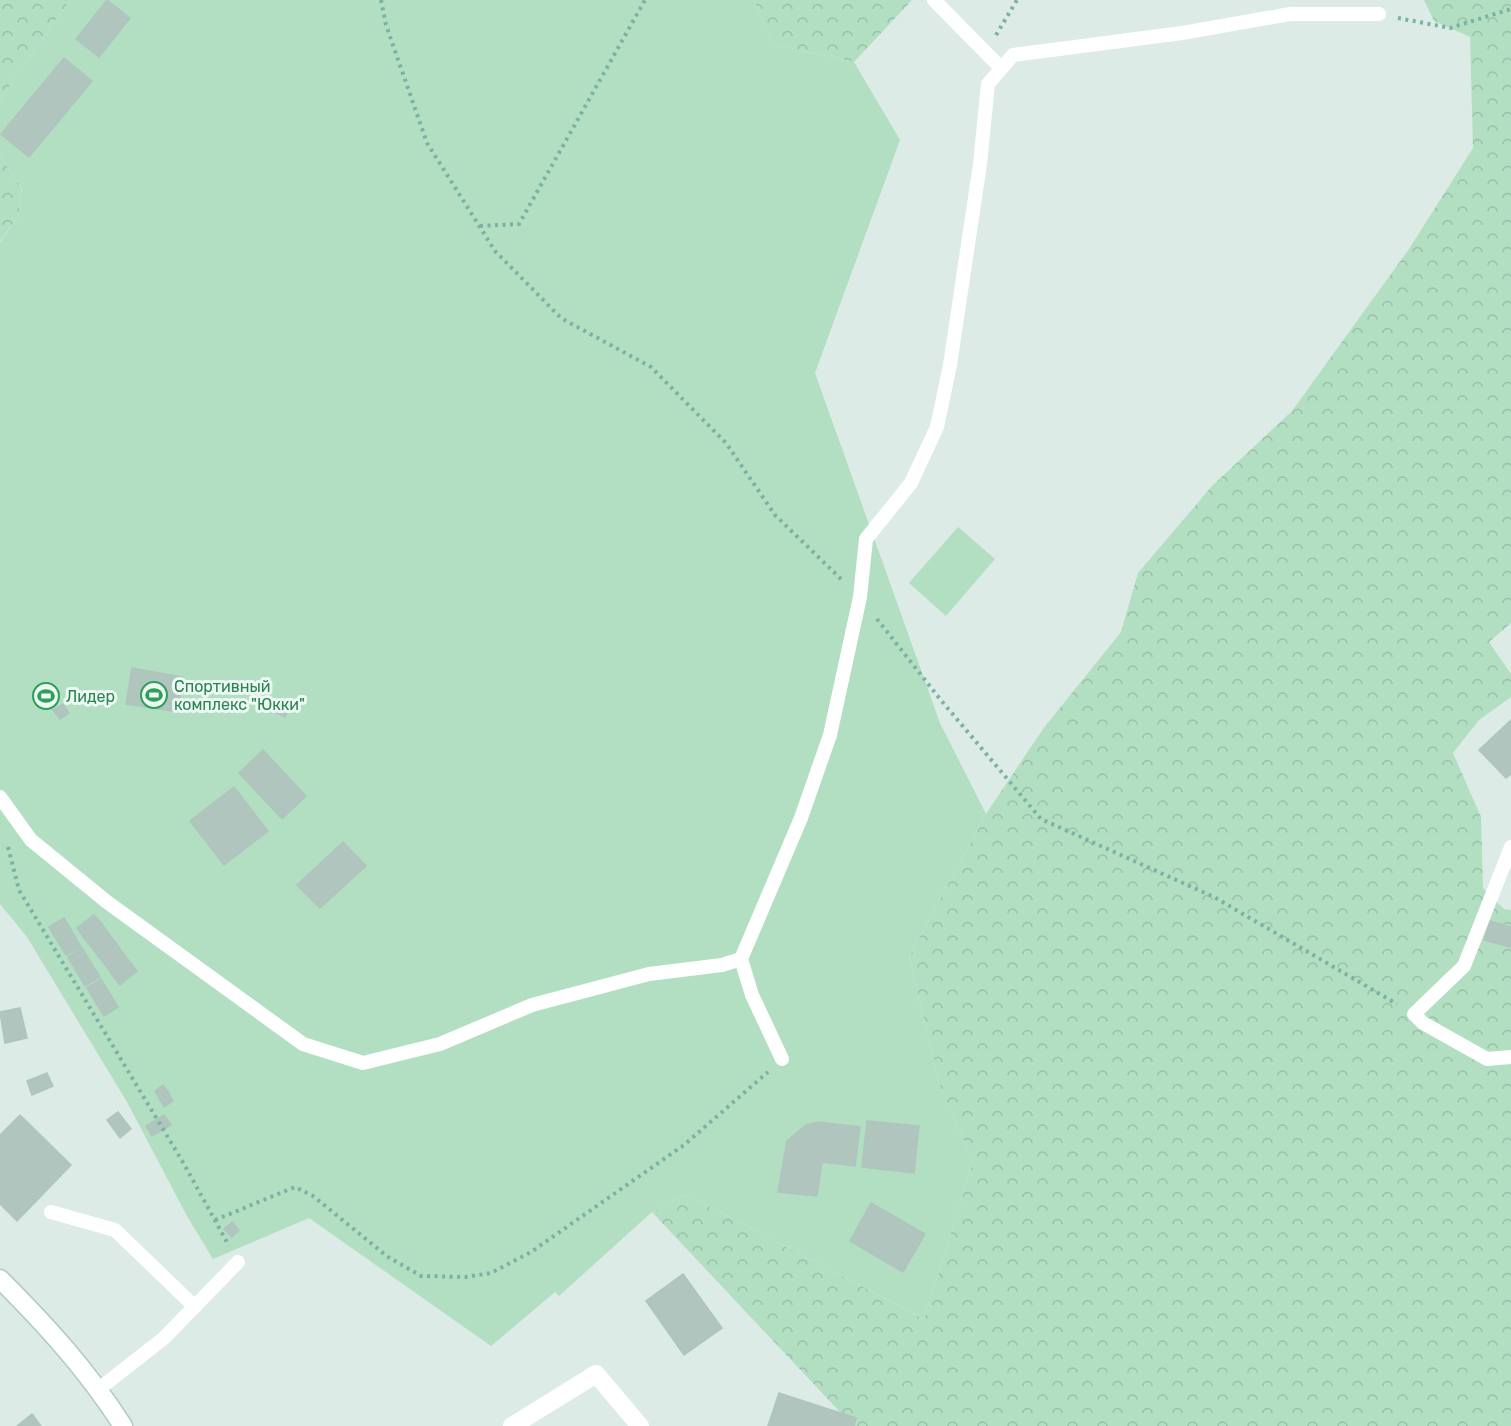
<svg xmlns="http://www.w3.org/2000/svg" width="1511" height="1426" viewBox="0 0 1511 1426" font-family="Rubik,sans-serif">
	<style>
		.forest { fill: url(#forest-crowns) }
		.pitch { fill: #b2dfc2 }
		.building { fill: #b1c5bf; stroke: #aec5bd; stroke-width: 1.5 }
		.lines { fill: none; stroke-linecap: round; stroke-linejoin: round }
		.secondary-casing { stroke: #aeccc3; stroke-width: 21 }
		.path { stroke: #79b2a5; stroke-width: 4; stroke-dasharray: 3 4.5; stroke-linecap: butt }
		.service { stroke: #fff; stroke-width: 14 }
		.minor { stroke: #fff; stroke-width: 18 }
		.secondary { stroke: #fff; stroke-width: 18 }
		.labels { text-anchor: middle; stroke-width: 6; stroke-linejoin: round; paint-order: stroke }
		.leisure-label { font-size: 16px; fill: #27864d; stroke: #edf7f3; text-anchor: start }
	</style>
	<defs>
		<pattern id="forest-crowns" width="20" height="18" patternUnits="userSpaceOnUse" patternTransform="scale(1.5)"><rect width="20" height="18" fill="#b2dfc2"/><path d="M2 6a3 3 0 1 1 6 0M12 15a3 3 0 1 1 6 0" fill="none" stroke="#99c0a7"/></pattern>
	</defs>
	<rect width="100%" height="100%" fill="#dcebe5"/>
	<g class="forest">
		<path d="M0 0H70L0 100Z"/>
		<path d="M754 0H912L854 62 772 44Z"/>
		<path d="M1424 0H1511V623L1489 642 1511 674V697L1479 720 1453 753 1481 817 1483 888 1504 909 1511 910V1426H853L652 1212 686 1194 924 1319 973 1162 940 1086 909 957 986 814 1043 729 1121 632 1138 573 1212 486 1292 411 1409 249 1473 148 1470 37 1434 21Z"/>
		<path d="M0 156 22 188 18 217 0 241Z"/>
	</g>
	<g class="pitch">
		<path d="M70 0H754L772 44 854 62 900 140 815 373 940 723 986 814 909 957 940 1086 973 1162 924 1319 686 1194 652 1212 559 1296 555 1292 491 1346 309 1218 213 1259 187 1216 127 1102 27 937 0 904V242L18 217 22 188 0 156V100Z"/>
		<path d="M958 527 995 559 946 616 909 583Z"/>
	</g>
	<g class="building">
		<path d="M107 0 130 18 99 57 76 39Z"/>
		<path d="M64 58 92 81 29 157 1 134Z"/>
		<path d="M132 668 183 677 178 712 126 704Z"/>
		<path d="M279 698 291 703 285 717 273 711Z"/>
		<path d="M63 704 69 713 60 719 53 710Z"/>
		<path d="M1511 720V774L1506 778 1479 750Z"/>
		<path d="M263 750 306 796 282 819 239 773Z"/>
		<path d="M234 787 268 831 224 865 190 821Z"/>
		<path d="M343 842 366 866 320 908 297 885Z"/>
		<path d="M94 915 102 924 84 938 77 928Z"/>
		<path d="M64 918 81 947 66 955 49 927Z"/>
		<path d="M1490 921 1511 927 1510 947 1484 940Z"/>
		<path d="M102 924 109 934 91 947 84 938Z"/>
		<path d="M109 934 116 943 98 956 91 947Z"/>
		<path d="M116 943 123 953 106 966 98 956Z"/>
		<path d="M82 948 100 977 85 986 68 957Z"/>
		<path d="M123 953 130 962 112 975 106 966Z"/>
		<path d="M130 962 137 971 120 985 112 975Z"/>
		<path d="M101 979 118 1007 104 1016 87 988Z"/>
		<path d="M20 1008 27 1038 5 1043 0 1012Z"/>
		<path d="M47 1073 53 1086 32 1095 27 1081Z"/>
		<path d="M163 1085 168 1092 159 1098 155 1091Z"/>
		<path d="M168 1092 173 1101 164 1107 159 1098Z"/>
		<path d="M118 1112 131 1129 120 1138 107 1120Z"/>
		<path d="M20 1115 71 1165 17 1221 0 1204V1135Z"/>
		<path d="M164 1115 171 1125 152 1136 146 1126Z"/>
		<path d="M867 1121 919 1126 914 1173 862 1167Z"/>
		<path d="M818 1122 860 1127 855 1166 822 1162 817 1196 778 1192 787 1141 806 1125Z"/>
		<path d="M871 1203 925 1234 903 1272 850 1241Z"/>
		<path d="M232 1222 239 1230 232 1237 224 1229Z"/>
		<path d="M683 1274 722 1328 684 1355 646 1301Z"/>
		<path d="M779 1393 856 1418 854 1426H768Z"/>
		<path d="M32 1414 41 1426H17Z"/>
	</g>
	<g class="lines">
		<defs>
			<path id="secondary" d="M0 1279C47 1326 87 1370 123 1426"/>
		</defs>
		<use href="#secondary" class="secondary-casing"/>
		<g class="path">
			<path d="M381 0 386 25 427 143 495 251 561 318 651 367 726 443 775 515 842 580"/>
			<path d="M1398 18 1450 28 1511 9"/>
			<path d="M996 35 1017 0"/>
			<path d="M480 226 519 224 645 0"/>
			<path d="M877 619 940 699 1041 819 1214 897 1397 1004"/>
			<path d="M8 847 19 890 184 1164 229 1246"/>
			<path d="M215 1220 295 1187 313 1196 388 1257 421 1276 466 1277 491 1273 531 1252 684 1145 768 1072"/>
		</g>
		<g class="service">
			<path d="M934 0 1001 68"/>
			<path d="M0 797 31 840 107 902 303 1044 363 1063 440 1044 532 1005 649 974 722 965 741 959"/>
			<path d="M1511 847 1464 966 1414 1014 1423 1023 1487 1059 1511 1057"/>
			<path d="M782 1059 752 995 741 959 801 818 830 735 860 597 866 539 911 483 937 427 950 365 980 164 988 84 1013 55 1182 33 1290 14H1379"/>
			<path d="M51 1212 115 1230 195 1307"/>
			<path d="M99 1389 164 1338 238 1262"/>
		</g>
		<path class="minor" d="M512 1426 596 1374 640 1426"/>
		<use href="#secondary" class="secondary"/>
	</g>
	<defs>
		<symbol id="stadium-ring" viewBox="-11 -11 22 22"><circle r="9.5" fill="#edf7f3" stroke="#2e9e5b" stroke-width="1.5"/><path d="M0-5a6.5 5 0 1 0 0 10a6.5 5 0 1 0 0-10ZM-3.5-1.8h7v3.6h-7Z" fill="#2e9e5b"/></symbol>
	</defs>
	<g fill-rule="evenodd">
		<use href="#stadium-ring" x="139" y="680" width="30" height="30"/>
		<use href="#stadium-ring" x="31" y="681" width="30" height="30"/>
	</g>
	<g class="labels">
		<g class="leisure-label">
			<text x="174" y="692">Спортивный<tspan x="174" dy="18">комплекс "Юкки"</tspan></text>
			<text x="66" y="702">Лидер</text>
		</g>
	</g>
</svg>
